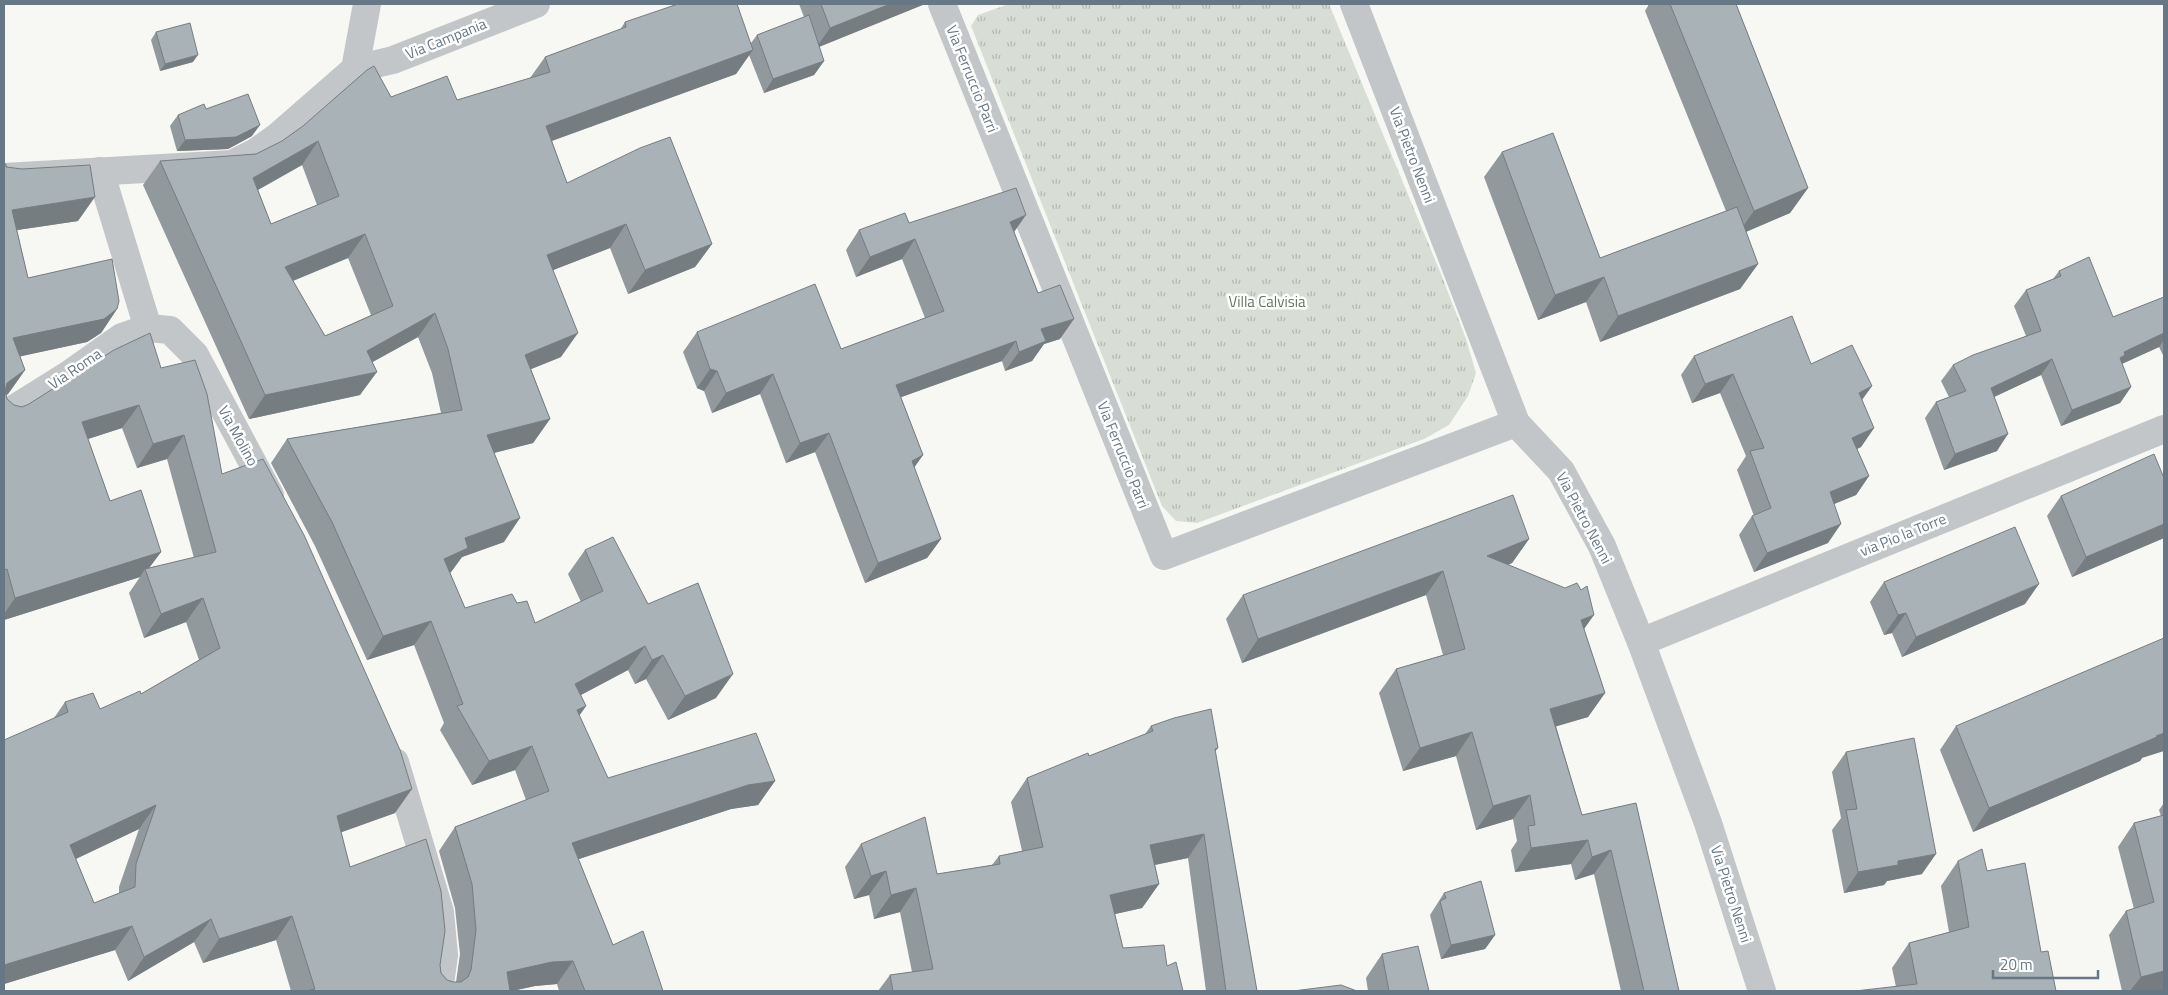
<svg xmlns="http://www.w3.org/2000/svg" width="2168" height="995" viewBox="0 0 2168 995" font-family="'Titillium Web',sans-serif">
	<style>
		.park { fill: url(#park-tufts) }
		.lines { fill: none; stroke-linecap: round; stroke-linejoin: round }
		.minor { stroke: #c2c6c9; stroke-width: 28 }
		.wall { fill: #91999d; fill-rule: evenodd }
		.shaded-wall { fill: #767d80 }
		.building { fill: #a9b2b7; stroke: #767d80; fill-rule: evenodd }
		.labels { text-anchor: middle; stroke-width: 5; stroke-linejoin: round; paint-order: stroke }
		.street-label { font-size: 15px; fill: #667785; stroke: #fff }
		.park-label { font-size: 15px; fill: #657761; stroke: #fff }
	</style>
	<defs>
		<pattern id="park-tufts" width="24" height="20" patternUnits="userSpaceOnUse" patternTransform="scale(1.25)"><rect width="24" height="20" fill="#d8ded5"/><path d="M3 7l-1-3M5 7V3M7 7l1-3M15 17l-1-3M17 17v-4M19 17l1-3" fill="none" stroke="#b3b9b2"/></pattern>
	</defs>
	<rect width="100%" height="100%" fill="#f7f7f4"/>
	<path class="park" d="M1009 4H1329L1441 274 1466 339 1476 373 1468 396 1449 425 1424 439 1197 523 1176 521 1162 506 971 26 978 15Z"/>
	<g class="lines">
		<g class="minor">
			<path d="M942 4 1164 556 1516 423"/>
			<path d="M1354 4 1516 423 1561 471 1602 546 1641 642 1708 823 1762 991"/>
			<path d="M355 69 393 60 536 4"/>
			<path d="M100 171 148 328"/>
			<path d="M4 177 232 164 256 152 277 137 355 69 367 4"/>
			<path d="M4 415 71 373 122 337 148 328 170 330 195 355 270 495"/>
			<path d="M1641 642 2164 429"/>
			<path d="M395 762 440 912 444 955 439 991"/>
		</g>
	</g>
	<g class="wall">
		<path d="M799 4H925L819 47 824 61 814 75 764 93 749 55 736 74 552 141 567 183 712 244 695 267 628 294 610 248 553 270 561 357 531 369 550 419 533 443 494 453 504 542 462 557 451 572 450 573 465 608 517 603 535 623 581 602 568 574 585 550 648 604 716 698 668 720 646 679 635 684 628 670 581 695 586 706 579 716 608 778 775 781 758 805 731 809 578 859 613 945 663 991H559L557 984 535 986 512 991H291L276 940 203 963 194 942 128 981 115 950 4 984 54 718 65 702 100 709 141 694 199 660 186 622 144 638 129 593 140 577 4 620V164L78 221 17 230 28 278 117 309 101 333 87 342 20 356 25 370 8 394 6 395 7 399 14 405 22 407 161 368 222 474 395 813 341 832 350 867 440 965 441 973 447 980 453 982H456L460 954 455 908 439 851 455 827 526 800 515 770 472 785 440 730 444 723 414 645 367 660 315 546 271 463 287 439 441 413 432 373 418 337 373 362 360 395 249 419 143 185 160 161 256 154 391 97 457 100 530 78 545 57 620 30 625 22 751 43 757 35 804 17ZM302 165 317 205 271 224 258 190ZM348 258 371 315 325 336 293 281ZM122 428 137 468 167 459 194 558 149 568 161 552 110 501 88 439ZM139 829 119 887V893L94 903 76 859Z"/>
		<path d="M1648 4H1736L1808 188 1790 213 1746 232 1758 264 1740 289 1600 342 1586 302 1538 320 1484 177 1502 152 1600 258 1726 211 1645 11 1648 6Z"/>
		<path d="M156 32 193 62 160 71 151 40Z"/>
		<path d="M206 109 252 136 228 149 177 151 170 126 178 115Z"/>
		<path d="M909 223 1014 232 1038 293 1060 339 1044 344 1032 361 1005 371 1002 361 901 397 923 455 914 467 941 539 927 558 865 583 815 452 786 463 760 394 712 413 704 391 697 388 683 352 697 332 841 349 925 318 902 259 856 277 846 250 859 230Z"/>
		<path d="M2059 271 2113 317 2164 297V357L2159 347 2122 364 2131 387 2120 403 2061 426 2041 375 1994 397 1997 451 1944 470 1925 418 1936 402 1949 397 1941 381 1953 365 2026 336 2014 306 2026 290 2053 279Z"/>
		<path d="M1694 356 1811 364 1872 386 1862 400 1874 428 1861 447 1857 449 1869 476 1856 495 1834 504 1828 543 1754 572 1739 535 1752 516H1754L1737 470 1746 456 1720 393 1692 403 1681 375Z"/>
		<path d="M2164 478V538L2072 577 2047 516 2061 496Z"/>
		<path d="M1529 539 1512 563 1508 565 1584 629 1605 693 1588 717 1556 726 1582 815 1636 803 1679 991H1621L1594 874 1575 880 1571 864 1515 872 1511 850 1517 841 1513 819 1476 830 1456 756 1403 771 1379 693 1396 669 1443 655 1426 595 1242 663 1226 619 1243 595Z"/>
		<path d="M1884 582 2025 604 1902 657 1892 633 1884 635 1870 602Z"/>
		<path d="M1151 726 1218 748 1215 752 1257 991H1206L1188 858 1155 865 1159 884 1142 908 1115 914 1123 948 1167 966 1183 991H878L890 975 912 972 900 912 874 919 869 895 854 899 845 867 861 844 937 874 992 865 999 856 1022 851 1011 802 1027 778 1089 756 1145 734Z"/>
		<path d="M1956 726 2142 758 2140 761 1973 832 1940 750Z"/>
		<path d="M1846 752 1922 874 1887 881 1884 885 1844 893 1832 830 1841 818 1832 772Z"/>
		<path d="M2164 803V991H2122L2109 935 2126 911 2134 909 2118 847 2134 823 2161 816 2159 810Z"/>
		<path d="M1958 861 1987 871 2041 952 2056 991 1896 987 1892 968 1909 943 1949 932 1941 886Z"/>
		<path d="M1444 893 1495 935 1485 949 1441 959 1430 915Z"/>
		<path d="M1382 954 1429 991H1368L1366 978Z"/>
	</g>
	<g class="shaded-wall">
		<path d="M890 4H925L816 48 830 28Z"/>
		<path d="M753 50 736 74 529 149 546 126Z"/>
		<path d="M198 55 193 62 160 71 165 64Z"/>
		<path d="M824 61 814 75 764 93 773 79Z"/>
		<path d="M260 125 252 136 228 149 177 151 185 140Z"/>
		<path d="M318 141 302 165 236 202 253 178Z"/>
		<path d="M1808 188 1790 213 1736 236 1754 211Z"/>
		<path d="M95 197 78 221 4 232 12 210Z"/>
		<path d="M1026 215 1012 235 1010 222Z"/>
		<path d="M626 224 610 248 530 279 547 255Z"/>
		<path d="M365 234 348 258 268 291 285 267Z"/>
		<path d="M915 239 902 259 856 277 870 257Z"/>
		<path d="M712 244 695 267 628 294 645 270Z"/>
		<path d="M1758 264 1740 289 1600 342 1618 316Z"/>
		<path d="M1604 277 1586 302 1538 320 1555 295Z"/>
		<path d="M117 309 101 333 87 342 4 360 13 338Z"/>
		<path d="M435 313 418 337 350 374 367 351Z"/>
		<path d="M1074 319 1060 339 1044 344 1032 361 1005 371 1019 352 1041 329Z"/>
		<path d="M578 333 561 357 509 378 525 355Z"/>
		<path d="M2164 333V340L2159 347 2117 366 2109 374 2124 352Z"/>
		<path d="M1016 341 1002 361 882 404 896 385Z"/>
		<path d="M2052 359 2041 375 1979 404 1991 388Z"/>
		<path d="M710 369 717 371 704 391 697 388Z"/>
		<path d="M25 370 8 394 4 397 7 383Z"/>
		<path d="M377 372 360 395 249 419 265 395Z"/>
		<path d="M773 374 760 394 712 413 726 393Z"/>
		<path d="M1733 374 1720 393 1692 403 1705 384Z"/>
		<path d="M1872 386 1858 405 1859 393Z"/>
		<path d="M2131 387 2120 403 2061 426 2072 410Z"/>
		<path d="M139 405 122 428 66 446 82 422Z"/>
		<path d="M550 419 533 443 470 459 487 435Z"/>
		<path d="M1874 428 1861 447 1839 457 1852 438Z"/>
		<path d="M829 433 815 452 786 463 800 443Z"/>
		<path d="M2008 434 1997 451 1944 470 1955 454Z"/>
		<path d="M184 435 167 459 137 468 153 444Z"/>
		<path d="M923 455 909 475 912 461Z"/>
		<path d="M1869 476 1856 495 1817 511 1830 492Z"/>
		<path d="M520 518 504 542 462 557 451 572 427 583 444 559 465 538Z"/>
		<path d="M1841 524 1828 543 1754 572 1767 553Z"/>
		<path d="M2164 524V538L2072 577 2086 557Z"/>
		<path d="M941 539 927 558 865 583 878 563Z"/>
		<path d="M1529 539 1512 563 1470 579 1487 556Z"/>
		<path d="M161 552 146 572 145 569 140 577 4 620V614L15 598Z"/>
		<path d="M1443 571 1426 595 1242 663 1258 639Z"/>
		<path d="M2039 584 2025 604 1902 657 1916 637Z"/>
		<path d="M203 598 186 622 144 638 161 614Z"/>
		<path d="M1906 613 1892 633 1884 635 1898 615Z"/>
		<path d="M1594 615 1577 639 1581 620Z"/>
		<path d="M431 621 414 645 367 660 383 636Z"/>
		<path d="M645 646 628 670 558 707 575 684Z"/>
		<path d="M663 655 646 679 635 684 652 660Z"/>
		<path d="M733 674 716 698 668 720 685 696Z"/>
		<path d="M1605 693 1588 717 1534 733 1550 709Z"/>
		<path d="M586 706 569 730 577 710Z"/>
		<path d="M1472 732 1456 756 1403 771 1420 748Z"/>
		<path d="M2164 733V751L2142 758 2140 761 1973 832 1989 808 2156 736Z"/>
		<path d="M532 746 515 770 472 785 489 761Z"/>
		<path d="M775 781 758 805 731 809 555 867 572 843 748 785Z"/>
		<path d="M412 789 395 813 320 840 337 816Z"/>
		<path d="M1530 795 1513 819 1476 830 1493 806Z"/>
		<path d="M156 805 139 829 54 869 70 845Z"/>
		<path d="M1204 834 1188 858 1134 869 1150 845Z"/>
		<path d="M1588 840 1571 864 1515 872 1531 848Z"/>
		<path d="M1611 850 1594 874 1575 880 1592 857Z"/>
		<path d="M1936 854 1922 874 1887 881 1884 885 1844 893 1858 872 1898 861Z"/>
		<path d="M886 871 869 895 854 899 871 876Z"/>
		<path d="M1159 884 1142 908 1093 919 1110 895Z"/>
		<path d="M916 888 900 912 874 919 891 895Z"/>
		<path d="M292 916 276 940 203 963 219 939Z"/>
		<path d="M211 919 194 942 128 981 144 957Z"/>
		<path d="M132 926 115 950 4 984V965Z"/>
		<path d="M1495 935 1485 949 1441 959 1451 945Z"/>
		<path d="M573 961 557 984 535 986 512 991H494L507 972 552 962Z"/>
		<path d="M2164 971V991H2130L2141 977Z"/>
	</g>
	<g class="building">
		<path d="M678 4H737L753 50 546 126 567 183 640 148 670 137 712 244 645 270 626 224 547 255 578 333 525 355 550 419 487 435 520 518 465 538 468 548 444 559 465 608 512 594 517 603 527 601 535 623 603 591 585 550 613 537 648 604 698 583 733 674 685 696 663 655 652 660 645 646 575 684 586 706 577 710 608 778 756 733 775 781 748 785 572 843 613 945 643 931 663 991H585L573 961 552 962 507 972 510 991H307L315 989 292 916 219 939 211 919 144 957 132 926 4 965V740L68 712 65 702 93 693 100 709 140 691 141 694 220 648 203 598 161 614 145 569 216 552 184 435 153 444 139 405 82 422 110 501 141 490 161 552 15 598 7 569 4 570V164H6V167L22 169 90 165 95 197 12 210 28 278 112 259 119 301 117 309 104 319 13 338 25 370 7 383 5 391 7 399 14 405 22 407 29 404 114 350 150 333 161 368 195 360 207 394 222 474 263 459 304 535 400 750 412 789 337 816 350 867 426 839 441 891 445 931 440 965 441 973 447 980 453 982H461L468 977 471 970 476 930 472 884 455 827 549 791 532 746 489 761 457 706 463 704 431 621 383 636 332 522 287 439 462 410 448 349 435 313 367 351 377 372 265 395 160 161 256 154 282 141 303 126 367 70 374 66 391 97 447 76 457 100 550 72 545 57 626 27 625 22ZM318 141 339 196 271 224 253 178ZM365 234 393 306 325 336 285 267ZM156 805 136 864 135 887 94 903 70 845Z"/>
		<path d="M821 4H890L830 28Z"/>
		<path d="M1670 4H1736L1808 188 1754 211Z"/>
		<path d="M809 15 824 61 773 79 757 35Z"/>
		<path d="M190 23 198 55 165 64 156 32Z"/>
		<path d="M248 94 260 125 236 137 185 140 178 115 204 104 206 109Z"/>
		<path d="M1553 133 1600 258 1737 207 1758 264 1618 316 1604 277 1555 295 1502 152Z"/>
		<path d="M1016 188 1026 215 1010 222 1038 293 1060 285 1074 319 1041 329 1046 341 1019 352 1016 341 896 385 923 455 912 461 941 539 878 563 829 433 800 443 773 374 726 393 717 371 710 369 697 332 815 284 841 349 944 311 915 239 870 257 859 230 905 213 909 223Z"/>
		<path d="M2089 257 2113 317 2164 297V333L2124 352 2125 355 2120 358 2131 387 2072 410 2052 359 1991 388 2008 434 1955 454 1936 402 1966 391 1953 365 1973 355 2041 331 2026 290 2061 276 2059 271Z"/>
		<path d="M1792 316 1811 364 1852 345 1872 386 1859 393 1874 428 1852 438 1869 476 1830 492 1841 524 1767 553 1752 516 1771 508 1750 451 1764 448 1733 374 1705 384 1694 356Z"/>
		<path d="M2154 454 2164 478V524L2086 557 2061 496Z"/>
		<path d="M1513 495 1529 539 1487 556 1565 588 1577 583 1581 590 1587 586 1594 615 1581 620 1605 693 1550 709 1582 815 1636 803 1679 991H1644L1611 850 1592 857 1588 840 1531 848 1528 826 1535 825 1530 795 1493 806 1472 732 1420 748 1396 669 1465 649 1443 571 1258 639 1243 595Z"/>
		<path d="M2015 527 2039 584 1916 637 1906 613 1898 615 1884 582Z"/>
		<path d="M2164 638V733L2156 736 2157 737 1989 808 1956 726Z"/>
		<path d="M1211 709 1218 748 1215 749 1257 991H1226L1204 834 1150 845 1159 884 1110 895 1123 948 1164 945 1167 966 1176 962 1183 991H893L890 975 933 969 916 888 891 895 886 871 871 876 861 844 925 817 937 874 1000 864 999 856 1043 847 1027 778 1088 753 1089 756 1153 731 1151 726 1174 718Z"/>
		<path d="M1914 738 1936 854 1898 861V865L1858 872 1846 810 1857 809 1846 752Z"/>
		<path d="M2164 815V971L2141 977 2126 911 2154 902 2134 823Z"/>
		<path d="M1982 849 1987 871 2025 863 2041 952 2048 951 2056 991H1855L1917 984 1909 943 1969 927 1958 861Z"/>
		<path d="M1481 881 1495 935 1451 945 1440 901 1446 898 1444 893Z"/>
		<path d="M1418 946 1429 991H1389L1382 954Z"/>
		<path d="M1341 985 1357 991H1293Z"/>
	</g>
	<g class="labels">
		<g class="street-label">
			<text transform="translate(446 39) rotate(-22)" y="5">Via Campania</text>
			<text transform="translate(972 79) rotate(68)" y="5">Via Ferruccio Parri</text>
			<text transform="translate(1412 155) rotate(69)" y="5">Via Pietro Nenni</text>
			<text transform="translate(75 369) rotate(-34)" y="5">Via Roma</text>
			<text transform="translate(238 436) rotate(61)" y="5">Via Molino</text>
			<text transform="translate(1123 455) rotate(68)" y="5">Via Ferruccio Parri</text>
			<text transform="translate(1584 518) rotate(62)" y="5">Via Pietro Nenni</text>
			<text transform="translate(1903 535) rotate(-22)" y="5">via Pio la Torre</text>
			<text transform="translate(1731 894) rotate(72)" y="5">Via Pietro Nenni</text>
		</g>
		<g class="park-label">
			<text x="1267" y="307">Villa Calvisia</text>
		</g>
	</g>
	<rect width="2168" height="995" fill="none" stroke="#667785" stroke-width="10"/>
	<path d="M1993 970v8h105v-8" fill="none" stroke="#667785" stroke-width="2.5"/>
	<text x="2000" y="970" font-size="15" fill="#667785" stroke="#ffffff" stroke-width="4" paint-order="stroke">20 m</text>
</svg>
